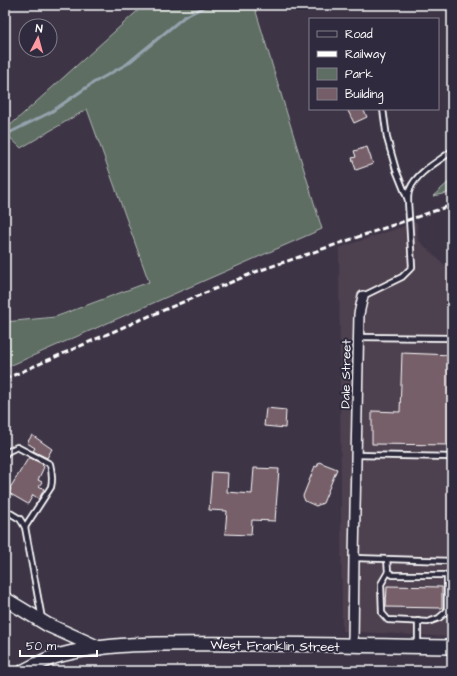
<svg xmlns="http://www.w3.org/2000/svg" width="457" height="676" viewBox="0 0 457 676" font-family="'Architects Daughter',sans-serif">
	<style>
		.built { fill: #4e4150 }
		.green { fill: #5f6e64; stroke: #afb6b2 }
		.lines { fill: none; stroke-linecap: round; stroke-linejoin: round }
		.stream { stroke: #94a3ac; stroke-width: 3 }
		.building { fill: #765e68; stroke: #fff }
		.lane-casing { stroke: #fff; stroke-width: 8 }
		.street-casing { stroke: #fff; stroke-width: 12 }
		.secondary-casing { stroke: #fff; stroke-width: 16 }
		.lane { stroke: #2f2a3d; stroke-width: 4.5 }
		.street { stroke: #2f2a3d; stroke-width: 9 }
		.secondary { stroke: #2f2a3d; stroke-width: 13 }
		.rail { stroke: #fff; stroke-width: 3; stroke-dasharray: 6 3; stroke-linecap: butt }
		.labels { text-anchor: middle; stroke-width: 4; stroke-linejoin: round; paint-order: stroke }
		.street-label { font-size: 13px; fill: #fff; stroke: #2f2a3d }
	</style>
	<rect width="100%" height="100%" fill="#3d3446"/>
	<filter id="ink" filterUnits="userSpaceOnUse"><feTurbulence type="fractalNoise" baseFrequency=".025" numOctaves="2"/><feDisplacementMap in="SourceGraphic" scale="8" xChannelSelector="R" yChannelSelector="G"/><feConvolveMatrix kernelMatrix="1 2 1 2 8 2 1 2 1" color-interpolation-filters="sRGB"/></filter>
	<g filter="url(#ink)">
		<path class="built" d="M417 222 418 240 452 272V637L342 631 339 248Z"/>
		<g class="green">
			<path d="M144 5H254L322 229 5 368V322L55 317 149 282 87 109 21 148 5 133V130Z"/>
			<path d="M452 179V192L433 196Z"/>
		</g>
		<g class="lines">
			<path class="stream" d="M5 135 51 112 93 83 127 64 184 17 208 5"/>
		</g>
		<g class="building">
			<path d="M347 109H363L367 117 354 123Z"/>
			<path d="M367 147 373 164 356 170 352 158 356 157 354 151Z"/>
			<path d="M402 353 452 355V445L372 444V411L400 412Z"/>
			<path d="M266 408 286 410 285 428 264 426Z"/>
			<path d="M32 435 52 449 47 458 33 451 35 448 27 443Z"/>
			<path d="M29 457 43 464 42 465 44 467 38 480 42 482 39 486 44 489 39 499 33 495 28 504 9 493 11 489 10 488Z"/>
			<path d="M319 462 337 469 323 503 316 506 305 501 303 496 315 466 317 467Z"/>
			<path d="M254 468 279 469 275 521 252 520 251 535 225 534 227 511 209 510 212 472 228 473 227 492 252 494Z"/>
			<path d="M387 586 442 587V608L386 607Z"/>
		</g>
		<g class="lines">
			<defs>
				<g id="lane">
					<path d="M383 109 387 138 396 170 408 200"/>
					<path d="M363 296 402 277 412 267 408 201C408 197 408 192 410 189 417 172 438 162 452 151"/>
					<path d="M359 337 452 338"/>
					<path d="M5 455 7 452 17 447 50 464C52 472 53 479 51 487L25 527"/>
					<path d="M356 455 452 457"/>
					<path d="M5 510 20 519 25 527 42 619"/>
					<path d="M354 558 452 561"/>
					<path d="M387 559 388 572 393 575H447L452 570"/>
					<path d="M388 572 381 584 382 613 388 620 428 622 439 618 447 611V575"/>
					<path d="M418 621V646"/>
				</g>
				<path id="street" d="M353 646 354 558 359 314 363 296"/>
				<g id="secondary">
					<path d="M5 599 48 625 99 648"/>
					<path d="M24 671C34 666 44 660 54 657 111 640 184 644 244 644 313 644 383 646 452 647"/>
				</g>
			</defs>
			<use href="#lane" class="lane-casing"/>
			<use href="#street" class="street-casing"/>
			<use href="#secondary" class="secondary-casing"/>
			<use href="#lane" class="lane"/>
			<use href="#street" class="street"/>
			<use href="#secondary" class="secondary"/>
			<path class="rail" d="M5 379 135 322 258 271 452 205"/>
		</g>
	</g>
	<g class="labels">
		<g class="street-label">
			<text transform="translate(345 374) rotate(-89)" y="5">Dale Street</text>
			<text transform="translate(275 645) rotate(1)" y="5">West Franklin Street</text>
		</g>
	</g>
	<rect width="457" height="676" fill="none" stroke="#2f2a3d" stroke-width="20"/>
	<rect x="10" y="10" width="437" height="656" fill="none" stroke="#fff" stroke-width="1.5" filter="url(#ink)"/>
	<rect x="309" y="18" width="130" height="92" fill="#2f2a3d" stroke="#827f8b"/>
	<rect x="317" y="31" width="20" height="6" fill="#2f2a3d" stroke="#827f8b"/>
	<text x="345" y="38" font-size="12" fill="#ffffff">Road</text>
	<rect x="317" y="51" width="20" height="6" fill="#ffffff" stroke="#827f8b"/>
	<text x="345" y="58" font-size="12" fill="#ffffff">Railway</text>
	<rect x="317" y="68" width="20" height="12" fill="#5f6e64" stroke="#827f8b"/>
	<text x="345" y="78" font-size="12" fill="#ffffff">Park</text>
	<rect x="317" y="88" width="20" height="12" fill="#765e68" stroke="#827f8b"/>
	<text x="345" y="98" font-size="12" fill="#ffffff">Building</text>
	<g transform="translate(38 38) rotate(6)"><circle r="19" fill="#2f2a3d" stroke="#827f8b"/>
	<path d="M0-3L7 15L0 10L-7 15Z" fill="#ff9aa2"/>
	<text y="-6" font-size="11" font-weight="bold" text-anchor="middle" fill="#ffffff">N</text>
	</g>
	<path d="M20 650v6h77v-6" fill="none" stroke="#ffffff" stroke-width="2"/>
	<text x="26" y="650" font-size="12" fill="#ffffff" stroke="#2f2a3d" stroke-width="3" paint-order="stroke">50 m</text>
</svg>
